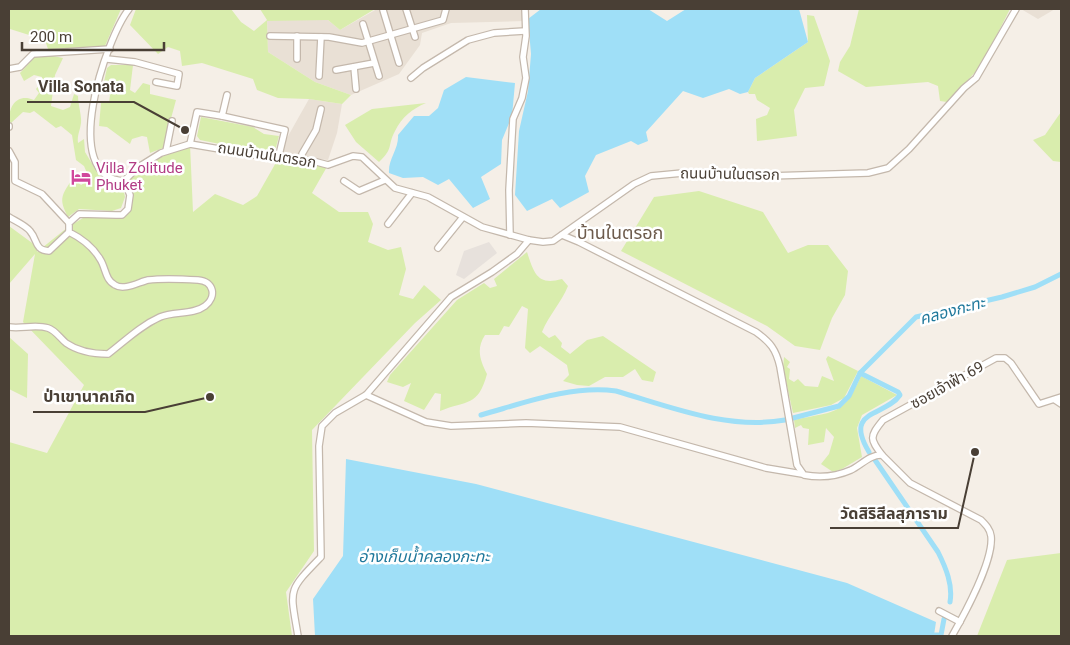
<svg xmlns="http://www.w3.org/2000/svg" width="1070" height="645" viewBox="0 0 1070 645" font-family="Roboto,'Noto Sans Thai',sans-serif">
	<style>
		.residential { fill: #e9e0d5 }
		.industrial { fill: #e7e1dc }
		.green { fill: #d9edad }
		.water { fill: #9fdff7 }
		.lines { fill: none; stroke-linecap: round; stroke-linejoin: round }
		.canal { stroke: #9fdff7; stroke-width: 5 }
		.minor-casing { stroke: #c4b8ac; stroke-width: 8 }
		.minor { stroke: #fff; stroke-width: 5.5 }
		.labels { text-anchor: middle; stroke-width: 5; stroke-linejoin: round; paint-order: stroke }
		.street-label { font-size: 15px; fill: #493f35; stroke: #fff }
		.hotel-label { font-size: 15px; fill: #b23c85; stroke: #fff; text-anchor: start }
		.water-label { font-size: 16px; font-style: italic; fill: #20799c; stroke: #fff }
		.quarter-label { font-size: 18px; fill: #6d5b4c; stroke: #fff }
		.leader { fill: none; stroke: #493f35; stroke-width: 2 }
		.callout-dot { fill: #493f35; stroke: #fff; stroke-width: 2 }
		.callout-label { font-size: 16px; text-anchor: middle; font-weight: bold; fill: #493f35; stroke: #fff; stroke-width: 5; stroke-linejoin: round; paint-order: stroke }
	</style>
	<rect width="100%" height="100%" fill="#f5efe7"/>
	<g class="residential">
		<path d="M377 9H527L525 21 451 23 422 33 420 45 399 74 351 95 315 82 268 52 267 20H328L340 30Z"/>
		<path d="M1021 9H1055L1038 19Z"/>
		<path d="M309 99 342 104 337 133 328 160 281 155 283 145Z"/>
	</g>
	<path class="industrial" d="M489 242 497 253 464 279 456 275 464 251Z"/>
	<g class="green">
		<path d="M9 9H121L105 46 60 50 48 49 45 40 10 29Z"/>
		<path d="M136 9H231L241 22 254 31 267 20 260 9H375L340 30 328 20 267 21 268 52 315 82 351 95 342 104 309 99 278 98 257 90 253 79 202 63 182 66 180 51 168 47 158 54 130 25Z"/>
		<path d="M859 9H1010L981 66 947 102 940 101 938 86 928 82 866 87 838 71 840 62 850 46Z"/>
		<path d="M807 15 814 16 830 61 824 86 805 88 794 110 797 136 757 141 756 119 767 115 770 108 757 100 755 94H749L748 92 755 78 808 42Z"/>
		<path d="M48 55 63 58 55 75 51 106 63 110 70 107 74 94 78 96C78 104 82 117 81 123 80 131 77 135 78 143L84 139 85 152 91 162 108 183 123 187 125 197 121 208 112 211 79 209 68 217C58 198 62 195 73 178L81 185 90 180 84 166 76 160 72 135 61 126 56 128 34 111 30 113 23 112 11 123 9 120C9 105 18 93 34 100L39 93 36 89 42 82V77L34 75 24 81 20 73 35 57Z"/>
		<path d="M111 65H133L130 90 135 93 143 83 150 85V94L176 100 163 148 150 153 147 137 142 136 132 139 130 144 107 127 99 126 101 103H109L110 95 102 91 107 68Z"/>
		<path d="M426 103C412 109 402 117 395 131 387 146 394 148 379 162L356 142 345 125 372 109Z"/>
		<path d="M1061 112V162L1053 161 1033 140 1045 135Z"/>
		<path d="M201 117 253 127 264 134 279 136 274 155 200 140 197 136Z"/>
		<path d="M190 144 193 212 215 194 243 205 257 196 278 159 328 165 312 193 339 212H368L373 224 368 242 388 250 401 247 406 269 399 295 413 299 424 285 441 300 415 323 312 430 314 551 286 592 292 636H9V442L47 453 84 385 23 322 35 254 9 284V226L39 248 37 252 68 227 88 215 123 212 129 199 126 179 137 168Z"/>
		<path d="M699 191 763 212 788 253 808 245H828L848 271 845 295 832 318 820 350 795 346 767 326 621 251 654 197Z"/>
		<path d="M527 252C534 273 537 286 562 279L568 286C561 303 549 315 542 332L549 338 555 335 562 343 561 347 570 354 587 340 603 336 656 372 653 382 642 380 635 369 623 377H605L589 386 577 385 563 381 569 375 567 365 540 346 530 353 525 348 528 309 522 306 509 327 504 326 499 335H485C476 349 480 360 487 374 478 407 467 400 440 411L441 394 435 393 424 410 404 401 411 383 403 387 387 382 390 375 457 300 484 283 490 288 497 286 494 279Z"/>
		<path d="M9 337 28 354 27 398 9 389Z"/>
		<path d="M828 356 858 371 844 398 831 405 793 413 783 368 784 357 790 362 787 367 790 369 789 379 794 382 798 379 805 386 818 387 822 376 834 381 826 359Z"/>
		<path d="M861 376 897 395 862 415 857 428 862 457 842 469 833 472 821 464 829 454 834 437 826 428 824 442 808 445 809 429 803 428 801 425 795 428 794 420C834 411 843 417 861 376Z"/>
		<path d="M1061 553V636H977L1007 560Z"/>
	</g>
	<g class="water">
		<path d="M541 9H648L667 21 686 9H799L808 42 755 78 748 92 740 94 729 89 703 98 683 91 646 132 648 141 638 145 631 141 596 155 585 176 589 192 560 208 552 199 527 211 515 195 519 131 528 91 531 54 528 19Z"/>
		<path d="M466 77 515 83 512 116 502 140 501 164 481 177 490 199 473 208 449 179 438 185 423 177 403 178 389 173C388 159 399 149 398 135L414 116H429L438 108 444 90Z"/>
		<path d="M346 459 476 484 847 583 936 622 934 635 315 636 313 599 343 556Z"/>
	</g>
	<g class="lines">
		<g class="canal">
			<path d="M860 373 898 392 900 395C885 417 843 409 869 452"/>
			<path d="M481 415C524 403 571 385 616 391 671 407 727 430 785 420"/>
			<path d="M793 418 839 406 849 396 860 373 916 317 1002 297 1035 287 1061 274"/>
			<path d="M875 460 938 552C946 568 953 585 950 602"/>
			<path d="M934 635H941L944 619"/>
		</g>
		<defs>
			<g id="minor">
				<path d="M406 9 415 37"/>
				<path d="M383 10 399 63"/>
				<path d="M363 24 379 76"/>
				<path d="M270 36 329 37 362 43 443 20 446 9"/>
				<path d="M107 59 135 62 179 74 177 86 156 82"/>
				<path d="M297 59V36"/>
				<path d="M354 67 356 89"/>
				<path d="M9 69 20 67 33 54 110 49"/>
				<path d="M336 70 374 63"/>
				<path d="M319 76 321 37"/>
				<path d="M411 78 423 68 468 40 494 33 525 31"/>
				<path d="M222 116 285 130 278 159"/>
				<path d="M9 126V127"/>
				<path d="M190 144 197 112 222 116 227 95"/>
				<path d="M9 151 15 162V181L42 194 69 223"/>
				<path d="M166 151 172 121"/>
				<path d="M302 160V154L316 130 321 109"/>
				<path d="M124 181 137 168 161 153 190 144 278 159 313 161 328 165 353 156 362 157 395 188 428 197 482 227 529 240 543 242 553 241 634 184 651 176 693 172 769 176 868 173 888 168 909 149 964 88 976 78 1016 9"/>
				<path d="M124 181C58 178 106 38 129 9"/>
				<path d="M344 181 359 191 385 180"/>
				<path d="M9 217C15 221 25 225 30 231 38 240 34 250 49 251L69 232"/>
				<path d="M388 224 412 193"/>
				<path d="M510 235 509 190 513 119 522 98 526 78 523 57 526 36 525 9"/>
				<path d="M562 235 579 242 756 332C770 342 776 349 780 367L797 465 804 475C820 478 835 477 851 470 861 465 871 454 882 455L910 483 981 520C986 525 990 529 991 536 994 560 964 615 952 636"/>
				<path d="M438 248 463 217"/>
				<path d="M9 327C22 329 35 324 48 328 55 330 60 338 66 343 79 352 93 354 108 354 125 341 140 326 160 317 174 311 193 315 205 306 217 297 214 281 198 280 183 279 163 278 148 280 139 282 124 291 115 285 105 280 106 268 100 259 93 247 81 238 69 232V223L79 214 116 215H122L128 209 130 195 124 181"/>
				<path d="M366 395 426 422 451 426 526 423 620 427 766 468 802 474"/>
				<path d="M1055 400 1061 404"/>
				<path d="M882 455C870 439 869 437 883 420L996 358H1005L1011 363 1039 404 1061 397"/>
				<path d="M939 611 960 622"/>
				<path d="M298 636C290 588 287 592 321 557L319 446 322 426 335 413 366 395 451 297 492 272 517 254 529 240"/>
			</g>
		</defs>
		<use href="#minor" class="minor-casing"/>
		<use href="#minor" class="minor"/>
	</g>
	<defs>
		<symbol id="hotel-bare" viewBox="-9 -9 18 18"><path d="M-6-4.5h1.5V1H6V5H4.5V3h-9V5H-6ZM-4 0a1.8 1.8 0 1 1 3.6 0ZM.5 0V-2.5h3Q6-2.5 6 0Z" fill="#d1479c" stroke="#fff" stroke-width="2.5" paint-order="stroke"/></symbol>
	</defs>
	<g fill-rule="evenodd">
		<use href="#hotel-bare" x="67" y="163" width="28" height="28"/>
	</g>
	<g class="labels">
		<g class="street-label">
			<text transform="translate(267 155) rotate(9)" y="5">ถนนบ้านในตรอก</text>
			<text transform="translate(730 174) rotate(1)" y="5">ถนนบ้านในตรอก</text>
			<text transform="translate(947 385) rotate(-29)" y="5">ซอยเจ้าฟ้า 69</text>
		</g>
		<g class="hotel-label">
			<text x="96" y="173">Villa Zolitude<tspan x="96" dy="17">Phuket</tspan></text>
		</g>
		<g class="water-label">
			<text transform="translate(952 310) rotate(-15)" y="6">คลองกะทะ</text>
			<text x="424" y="562">อ่างเก็บน้ำคลองกะทะ</text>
		</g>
		<g class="quarter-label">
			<text x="620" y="239">บ้านในตรอก</text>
		</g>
	</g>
	<path class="leader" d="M185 130L134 102H27M210 397L145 412H33M975 452L958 528H830"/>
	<g class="callout-dot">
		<circle cx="185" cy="130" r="5"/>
		<circle cx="210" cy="397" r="5"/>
		<circle cx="975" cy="452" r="5"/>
	</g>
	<g class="callout-label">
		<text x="81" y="92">Villa Sonata</text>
		<text x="89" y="402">ป่าเขานาคเกิด</text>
		<text x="894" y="519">วัดสิริสีลสุภาราม</text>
	</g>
	<rect width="1070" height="645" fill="none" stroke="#493f35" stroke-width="20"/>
	<path d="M22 42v8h142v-8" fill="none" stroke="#493f35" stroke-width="2.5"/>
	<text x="30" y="42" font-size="15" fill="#493f35" stroke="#ffffff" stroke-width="4" paint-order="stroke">200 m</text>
</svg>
